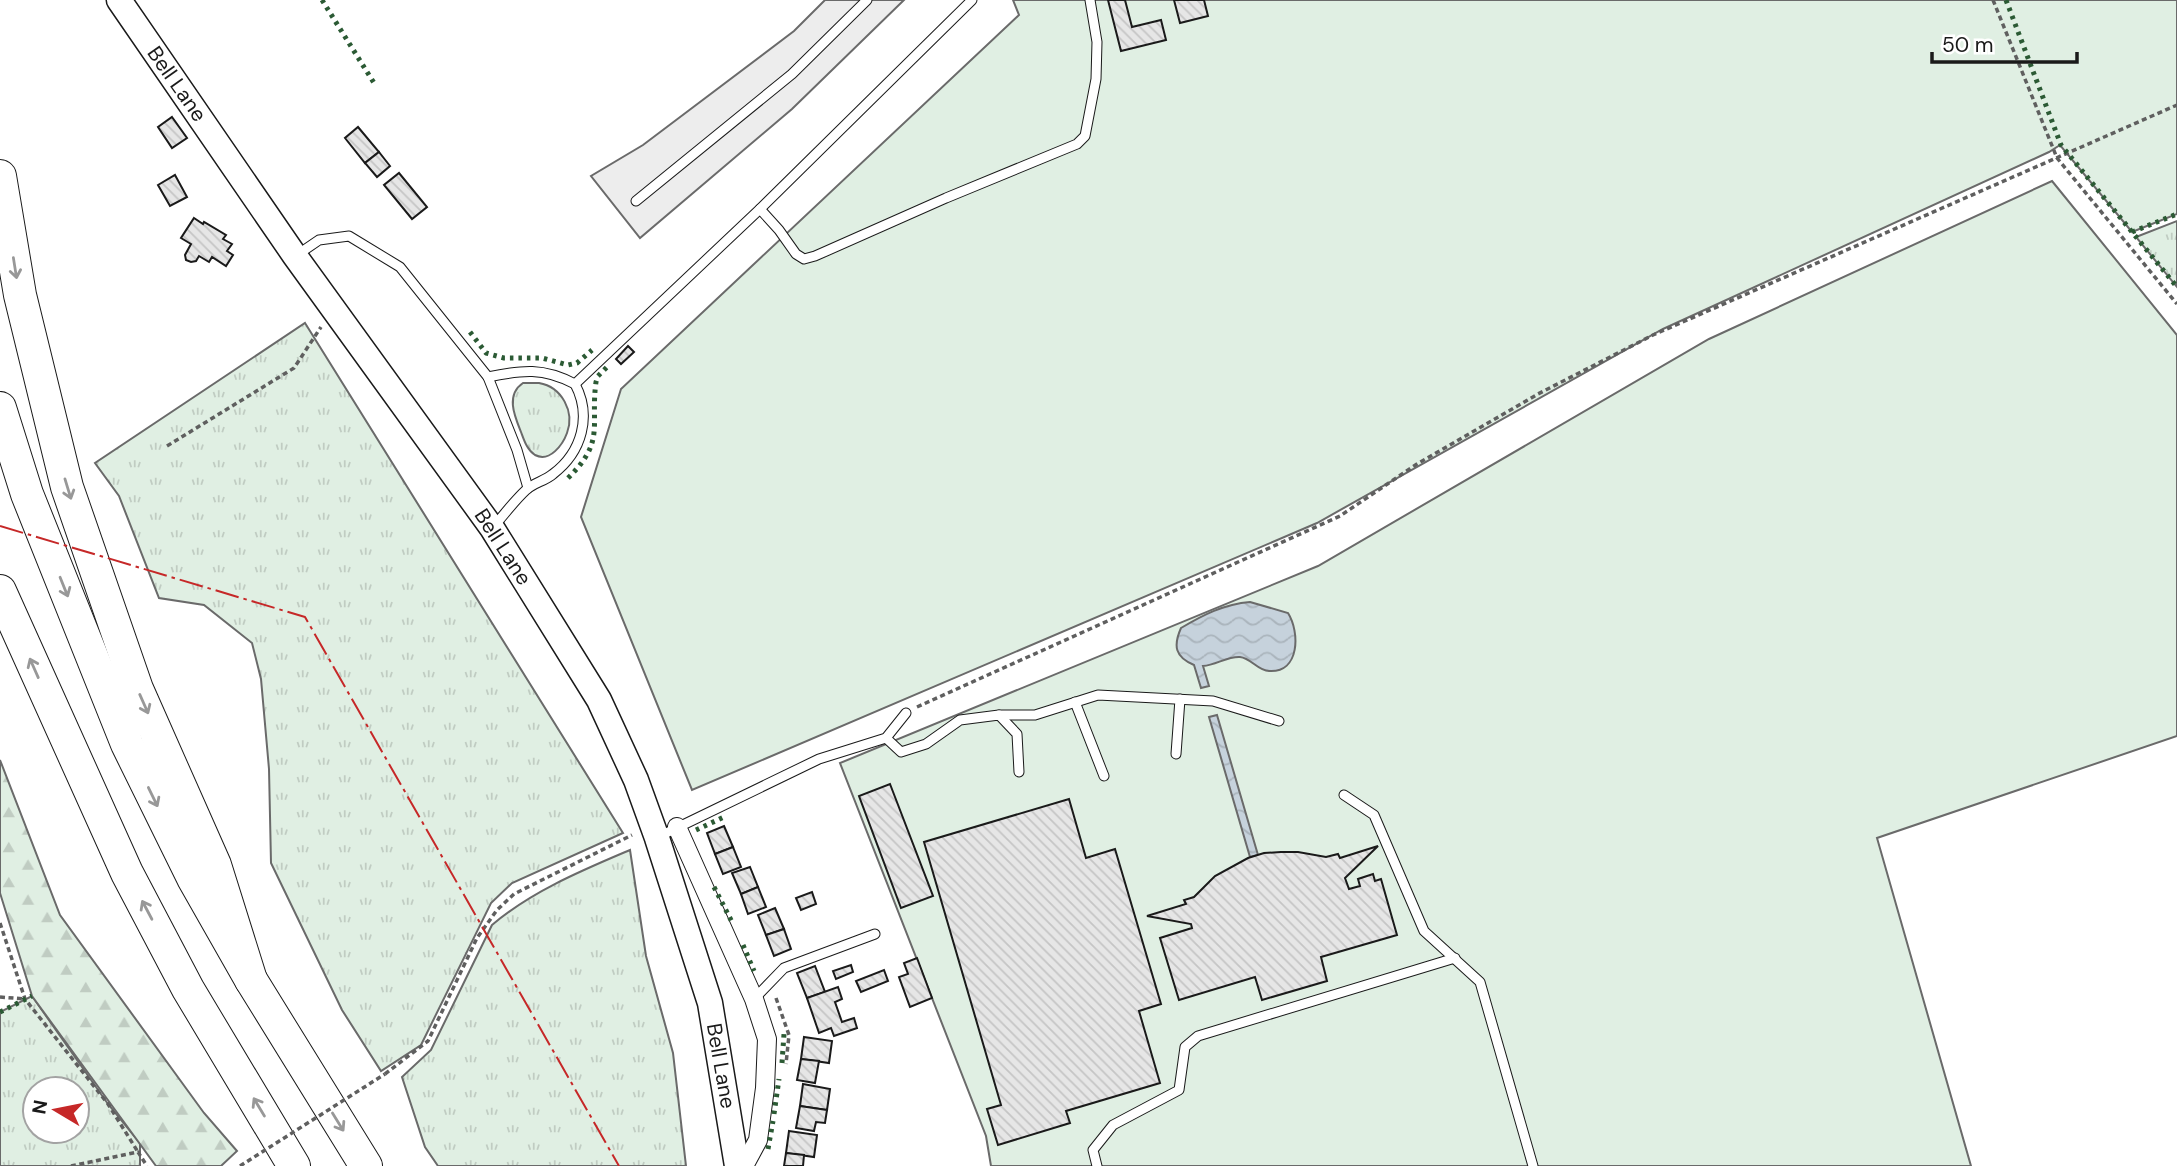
<svg xmlns="http://www.w3.org/2000/svg" width="2177" height="1166" viewBox="0 0 2177 1166" font-family="'DM Sans',sans-serif">
	<style>
		.grass { fill: url(#grass-tufts); stroke: #6a6a6a; stroke-width: 2; fill-rule: evenodd }
		.forest { fill: url(#forest-firs); stroke: #6a6a6a; stroke-width: 2 }
		.green { fill: #e0efe3; stroke: #6a6a6a; stroke-width: 2 }
		.parking { fill: #ededed; stroke: #6a6a6a; stroke-width: 2 }
		.water { fill: url(#water-waves); stroke: #6a6a6a; stroke-width: 2 }
		.building { fill: url(#building-back-hatch); stroke: #1a1a1a; stroke-width: 2 }
		.lines { fill: none; stroke-linecap: round; stroke-linejoin: round }
		.service-casing { stroke: #1a1a1a; stroke-width: 11 }
		.minor-casing { stroke: #1a1a1a; stroke-width: 20 }
		.secondary-casing { stroke: #1a1a1a; stroke-width: 27 }
		.motorway-casing { stroke: #1a1a1a; stroke-width: 34 }
		.path { stroke: #5f5f5f; stroke-width: 3.5; stroke-dasharray: 5 3.5; stroke-linecap: butt }
		.service { stroke: #fff; stroke-width: 9 }
		.minor { stroke: #fff; stroke-width: 18 }
		.secondary { stroke: #fff; stroke-width: 24 }
		.motorway { stroke: #fff; stroke-width: 32 }
		.path-bridge { stroke: #5f5f5f; stroke-width: 3.5; stroke-dasharray: 5 3.5; stroke-linecap: butt }
		.hedge { stroke: #2b5a34; stroke-width: 5; stroke-dasharray: 3.5 5; stroke-linecap: butt }
		.power { stroke: #c62828; stroke-width: 2; stroke-dasharray: 24 5 3.5 5; stroke-linecap: butt }
		.oneway { stroke: #989898 }
		.labels { text-anchor: middle; stroke-width: 5; stroke-linejoin: round; paint-order: stroke }
		.street-label { font-size: 21px; fill: #1a1a1a; stroke: #fff }
	</style>
	<defs>
		<pattern id="grass-tufts" width="24" height="20" patternUnits="userSpaceOnUse" patternTransform="scale(1.75)"><rect width="24" height="20" fill="#e0efe3"/><path d="M3 7l-1-3M5 7V3M7 7l1-3M15 17l-1-3M17 17v-4M19 17l1-3" fill="none" stroke="#c0ccc2"/></pattern>
		<pattern id="forest-firs" width="22" height="20" patternUnits="userSpaceOnUse" patternTransform="scale(1.75)"><rect width="22" height="20" fill="#e0efe3"/><path d="M5 1l3.5 6h-7zM16 11l3.5 6h-7z" fill="#c0ccc2"/></pattern>
		<pattern id="water-waves" width="16" height="10" patternUnits="userSpaceOnUse" patternTransform="scale(1.75)"><rect width="16" height="10" fill="#c6d2dc"/><path d="M0 5q4-4 8 0t8 0" fill="none" stroke="#aab4bc"/></pattern>
		<pattern id="building-back-hatch" width="6" height="6" patternUnits="userSpaceOnUse" patternTransform="scale(1.75)"><rect width="6" height="6" fill="#e6e6e6"/><path d="M-1 5l2 2M0 0l6 6M5-1l2 2" fill="none" stroke="#c5c5c5"/></pattern>
	</defs>
	<rect width="100%" height="100%" fill="#fff"/>
	<g class="grass">
		<path d="M2177 221V287L2136 237Z"/>
		<path d="M305 323 623 833 512 883 491 903 421 1045 381 1071 342 1010 271 863 269 769 261 679 252 643 204 605 159 598 119 496 95 463Z"/>
		<path d="M523 383C528 383 534 383 539 383 562 387 575 412 567 433 563 444 550 463 535 455 527 450 524 440 521 432 515 417 505 395 523 383Z"/>
		<path d="M630 850 646 956 673 1053 686 1166H438L425 1147 402 1077 431 1050 492 925C532 891 583 870 630 850Z"/>
		<path d="M32 996 108 1104 140 1143V1166H0V1012ZM35 1089H77V1131H35Z"/>
	</g>
	<path class="forest" d="M0 760 60 915 204 1113 237 1151 221 1166H156L32 996 0 893Z"/>
	<g class="green">
		<path d="M1013 0H2177V214L2132 232 2060 145 2049 152 1663 329 1317 523 692 790 581 517 621 389 1019 15Z"/>
		<path d="M2052 181 2177 335V736L1877 838 1971 1166H991L986 1136 840 763 1318 566 1709 339Z"/>
	</g>
	<path class="parking" d="M825 0H904L792 109 640 238 591 176 643 145 794 31Z"/>
	<g class="water">
		<path d="M1250 602 1288 613C1300 632 1300 673 1269 671 1258 671 1251 658 1240 657 1228 656 1216 665 1203 666L1209 686 1201 688 1194 665C1175 657 1173 646 1181 628 1203 615 1224 604 1250 602Z"/>
		<path d="M1217 715 1258 855 1250 857 1209 717Z"/>
	</g>
	<g class="building">
		<path d="M1108 0H1125L1132 27 1161 20 1166 40 1121 51Z"/>
		<path d="M1174 0H1204L1208 16 1180 23Z"/>
		<path d="M172 117 187 138 172 148 158 127Z"/>
		<path d="M358 127 379 152 365 163 345 138Z"/>
		<path d="M379 152 390 166 377 177 365 163Z"/>
		<path d="M399 173 427 207 412 219 384 185Z"/>
		<path d="M175 175 187 197 170 206 158 185Z"/>
		<path d="M194 218 203 224 204 222 226 235 223 239 232 244 227 251 233 255 226 266 212 257 209 262 199 256 196 261 191 262 186 260 185 255 191 244 181 238Z"/>
		<path d="M628 346 634 352 621 364 616 359Z"/>
		<path d="M890 784 933 896 901 908 859 796Z"/>
		<path d="M1069 799 1086 858 1115 849 1161 1004 1139 1011 1160 1083 1066 1111 1070 1123 998 1145 987 1109 1001 1105 924 842Z"/>
		<path d="M724 826 733 847 715 854 707 833Z"/>
		<path d="M1378 846 1345 878 1349 889 1360 886 1358 879 1373 874 1375 881 1381 879 1397 935 1321 957 1327 981 1262 1000 1255 977 1179 1000 1160 938 1192 928 1191 924 1147 916 1186 904 1184 900 1194 897 1215 876 1248 858 1264 853 1281 852H1298L1326 857 1338 854 1340 858Z"/>
		<path d="M733 847 741 867 723 874 715 854Z"/>
		<path d="M750 867 758 887 741 894 732 873Z"/>
		<path d="M758 887 766 907 748 914 741 894Z"/>
		<path d="M812 892 816 904 801 910 796 898Z"/>
		<path d="M775 908 784 929 766 935 758 915Z"/>
		<path d="M784 929 791 949 774 956 766 935Z"/>
		<path d="M917 958 932 998 910 1007 899 977 908 974 904 963Z"/>
		<path d="M851 965 853 972 836 979 833 971Z"/>
		<path d="M815 966 825 992 807 998 797 973Z"/>
		<path d="M884 970 888 981 861 992 856 981Z"/>
		<path d="M838 987 842 999 835 1002 842 1022 854 1018 857 1028 834 1036 831 1028 819 1033 807 998Z"/>
		<path d="M804 1037 832 1041 829 1063 801 1059Z"/>
		<path d="M801 1059 819 1061 815 1083 797 1080Z"/>
		<path d="M803 1084 830 1089 827 1110 800 1106Z"/>
		<path d="M800 1106 827 1110 825 1123 816 1122 814 1131 796 1128Z"/>
		<path d="M789 1131 817 1135 814 1157 786 1153Z"/>
		<path d="M786 1153 804 1155 803 1166H784Z"/>
	</g>
	<g class="lines">
		<defs>
			<g id="service">
				<path d="M636 201 792 74 867 0"/>
				<path d="M760 209 779 230 796 254 804 259 815 256 946 198 1077 144 1085 136 1096 79 1097 42 1090 0"/>
				<path d="M297 255 319 240 349 236 400 267 488 377 517 450 528 488"/>
				<path d="M488 377C522 370 543 367 575 384L760 209 972 0"/>
				<path d="M493 527C504 515 514 501 526 490 533 483 545 481 553 474 582 452 592 416 575 384"/>
				<path d="M1075 702 1104 776"/>
				<path d="M999 715H1035L1098 695 1213 701 1279 721"/>
				<path d="M886 738 901 752 926 744 960 720 999 715 1017 734 1019 772"/>
				<path d="M1176 754 1180 699"/>
				<path d="M1344 795 1374 815 1424 931 1480 982 1533 1166"/>
				<path d="M658 837 819 759 886 738 906 713"/>
				<path d="M754 999 784 968 875 934"/>
				<path d="M1097 1166 1093 1150 1113 1125 1179 1090 1185 1047 1198 1036 1455 958"/>
			</g>
			<path id="minor" d="M677 827 754 999 767 1039 765 1088 758 1140 744 1166"/>
			<path id="secondary" d="M119 0 295 256 492 528 599 700 636 780 657 838 710 1003 737 1166"/>
			<g id="motorway">
				<path d="M0 176 20 295 67 487 137 689 215 865 251 980"/>
				<path d="M0 408 27 494 127 744 193 878 251 980 366 1166"/>
				<path d="M0 591 127 873 188 989 294 1166"/>
			</g>
		</defs>
		<use href="#service" class="service-casing"/>
		<use href="#minor" class="minor-casing"/>
		<use href="#secondary" class="secondary-casing"/>
		<use href="#motorway" class="motorway-casing"/>
		<g class="path">
			<path d="M1993 0 2057 158 2177 304"/>
			<path d="M167 446 294 368 321 327"/>
			<path d="M917 707 1340 516 1417 464 1538 394 1653 335 2177 105"/>
			<path d="M0 923 25 999 108 1104 138 1152"/>
			<path d="M0 997 25 999"/>
			<path d="M776 998 789 1035 786 1064"/>
			<path d="M385 1074 428 1041 477 938 497 910 514 894 632 835"/>
			<path d="M71 1166 138 1152 147 1166"/>
		</g>
		<use href="#service" class="service"/>
		<use href="#minor" class="minor"/>
		<use href="#secondary" class="secondary"/>
		<use href="#motorway" class="motorway"/>
		<path class="path-bridge" d="M240 1166 385 1074"/>
		<g class="hedge">
			<path d="M322 0 374 83"/>
			<path d="M2006 0 2061 145 2177 287"/>
			<path d="M2132 232 2177 214"/>
			<path d="M470 332 486 353 504 358H542L568 365 577 363 592 350"/>
			<path d="M568 478C606 441 590 426 596 382L598 376 609 365"/>
			<path d="M696 830 724 817"/>
			<path d="M714 887 732 922"/>
			<path d="M743 945 754 971"/>
			<path d="M0 1012 32 996"/>
			<path d="M782 1063 784 1034"/>
			<path d="M774 1114 779 1079"/>
			<path d="M768 1149 773 1121"/>
		</g>
		<path class="power" d="M0 526 305 617 619 1166"/>
	</g>
	<defs><path id="oneway-shaft" d="M-6 0H5M1.5-3L5.5 0L1.5 3" fill="none" stroke-width="1.6" stroke-linecap="round" stroke-linejoin="round" transform="scale(1.75)"/></defs>
	<g class="oneway">
		<use href="#oneway-shaft" transform="translate(15 268) rotate(81)"/>
		<use href="#oneway-shaft" transform="translate(68 489) rotate(73)"/>
		<use href="#oneway-shaft" transform="translate(64 587) rotate(68)"/>
		<use href="#oneway-shaft" transform="translate(34 668) rotate(-114)"/>
		<use href="#oneway-shaft" transform="translate(144 704) rotate(66)"/>
		<use href="#oneway-shaft" transform="translate(153 797) rotate(64)"/>
		<use href="#oneway-shaft" transform="translate(147 910) rotate(-118)"/>
		<use href="#oneway-shaft" transform="translate(259 1107) rotate(-121)"/>
		<use href="#oneway-shaft" transform="translate(338 1122) rotate(58)"/>
	</g>
	<g class="labels">
		<g class="street-label">
			<text transform="translate(177 84) rotate(55)" y="7">Bell Lane</text>
			<text transform="translate(503 547) rotate(57)" y="7">Bell Lane</text>
			<text transform="translate(721 1066) rotate(80)" y="7">Bell Lane</text>
		</g>
	</g>
	<g transform="translate(56 1110) rotate(280)"><circle r="33" fill="#ffffff" stroke="#a3a3a3" stroke-width="2"/>
	<path d="M0-5L12 26L0 18L-12 26Z" fill="#c62828"/>
	<text y="-10" font-size="19" font-weight="bold" text-anchor="middle" fill="#1a1a1a">N</text>
	</g>
	<path d="M1932 52v10h145v-10" fill="none" stroke="#1a1a1a" stroke-width="3.5"/>
	<text x="1942" y="52" font-size="21" fill="#1a1a1a" stroke="#ffffff" stroke-width="5" paint-order="stroke">50 m</text>
</svg>
